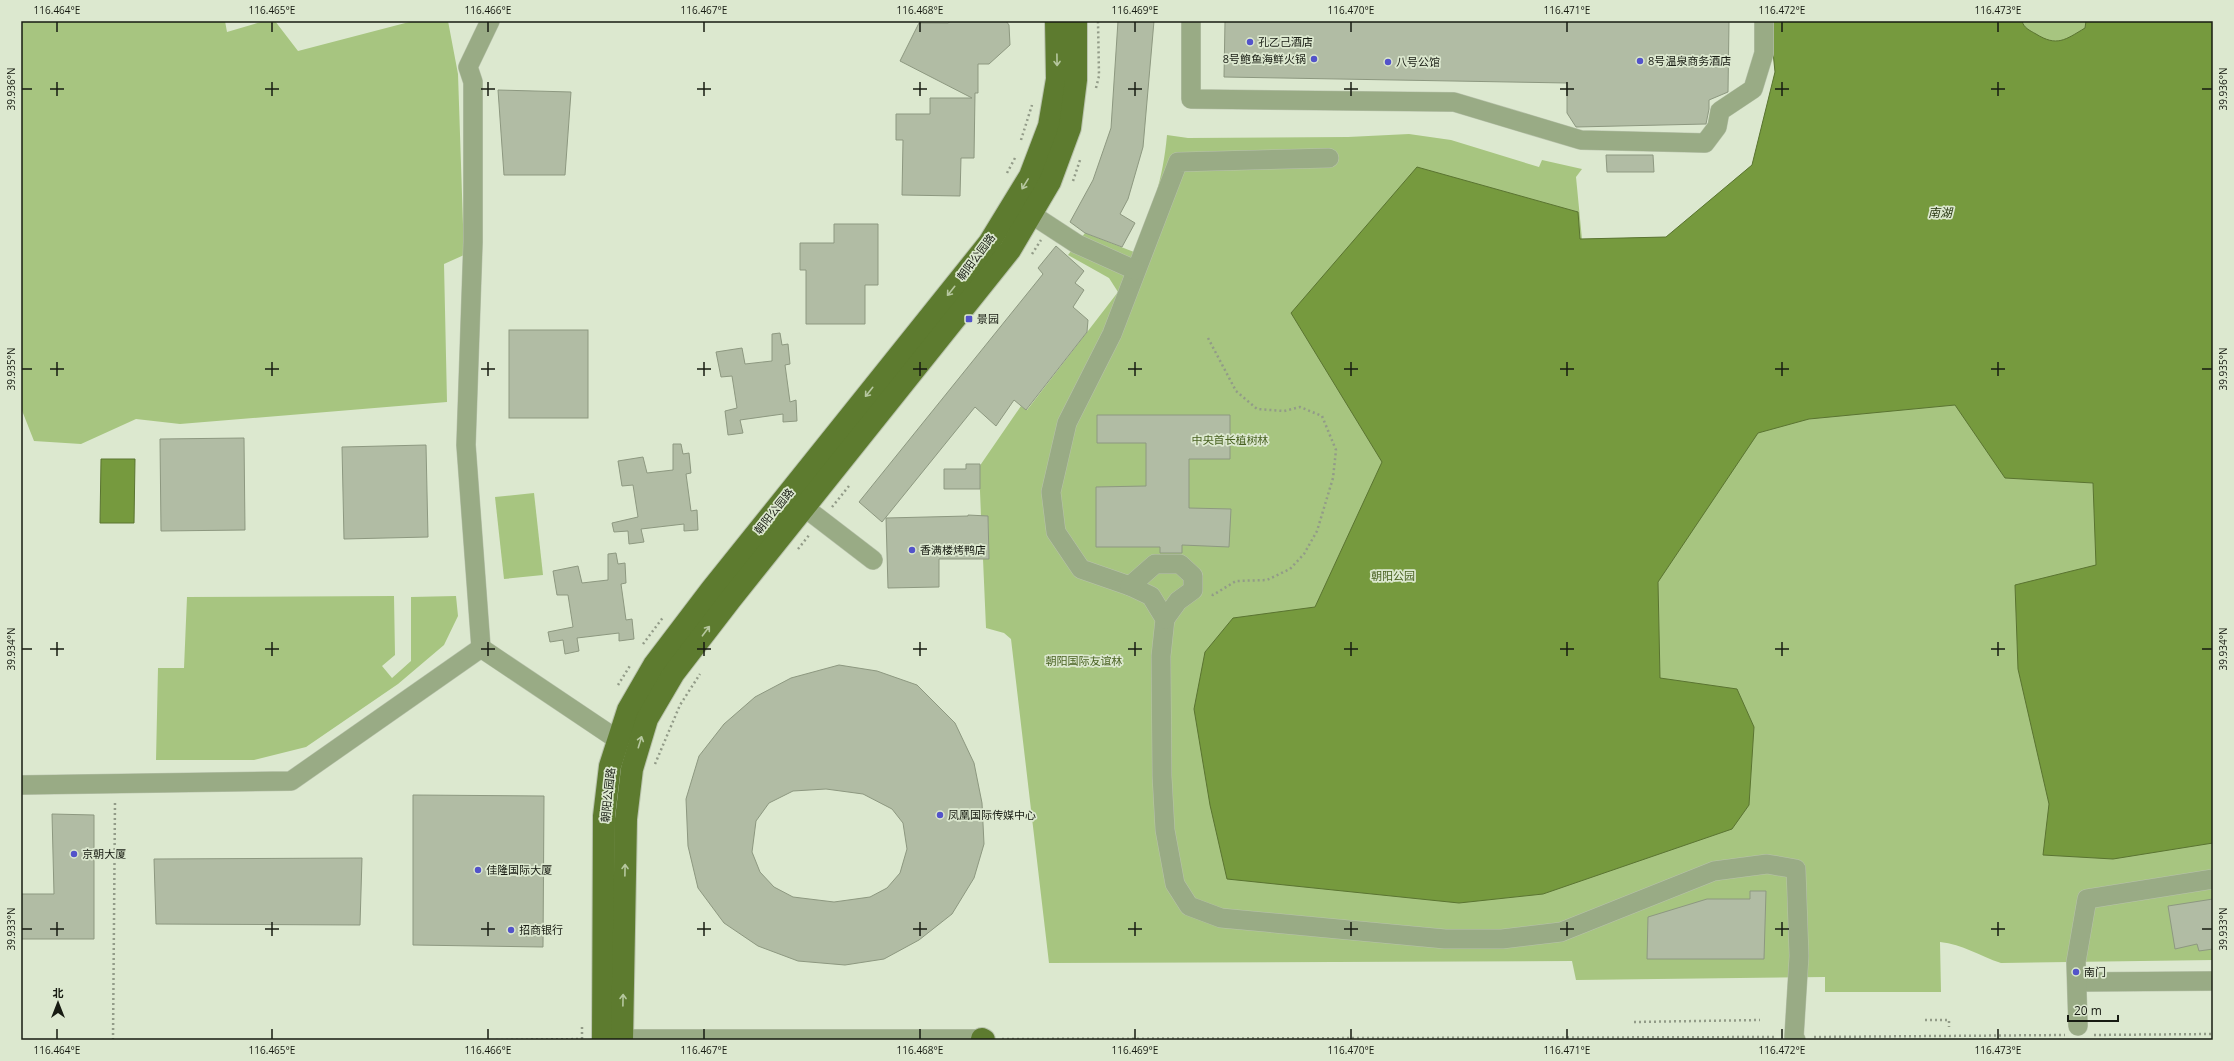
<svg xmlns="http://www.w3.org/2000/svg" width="2234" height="1061" viewBox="0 0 2234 1061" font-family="'Open Sans','Noto Sans SC',sans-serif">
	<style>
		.green { fill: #a7c580 }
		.water { fill: #769a3e; stroke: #5a7431 }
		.building { fill: #b1bca4; stroke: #8d9880; fill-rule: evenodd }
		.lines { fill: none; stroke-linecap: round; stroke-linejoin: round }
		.minor-casing { stroke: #b9c3ad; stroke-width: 20 }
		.major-casing { stroke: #b9c3ad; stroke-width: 24 }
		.path { stroke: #929b88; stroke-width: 2.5; stroke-dasharray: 2 3; stroke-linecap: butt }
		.minor { stroke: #99ab85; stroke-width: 19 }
		.major { stroke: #5d7b2f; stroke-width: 22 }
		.oneway { stroke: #b6c79f }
		.ticks { fill: none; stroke: #171b12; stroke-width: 1.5 }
		.poi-dot { fill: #5353ca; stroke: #dce8cf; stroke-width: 1.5 }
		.labels { text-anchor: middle; stroke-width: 3.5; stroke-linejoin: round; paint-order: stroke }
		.poi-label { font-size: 11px; fill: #171b12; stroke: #dce8cf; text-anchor: start }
		.street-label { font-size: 11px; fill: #171b12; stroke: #dce8cf }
		.park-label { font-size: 11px; fill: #486121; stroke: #dce8cf }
		.water-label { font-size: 12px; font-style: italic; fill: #26350f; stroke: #dce8cf }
		.neatline { fill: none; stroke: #171b12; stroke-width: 1.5 }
		.ticks-label { font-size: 10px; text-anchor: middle; fill: #171b12 }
	</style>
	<rect width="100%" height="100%" fill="#dce8cf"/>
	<g class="green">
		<path d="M21 21H225L227 32 264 21H275L298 51 413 21H448L458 74 464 255 444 264 447 402 180 424 136 419 81 444 34 441 21 408Z"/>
		<path d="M1770 21H2213V960L2001 963C1979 956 1963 944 1940 942L1941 992H1825V977L1576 980 1572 961 1049 963 1011 639 1004 633 986 628 983 559 989 558 988 517 981 516 979 467 1021 406 1027 410 1118 292 1109 278 1068 255 1085 233 1134 252C1152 211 1163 180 1167 135L1188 138 1348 137 1409 134 1451 140 1539 167 1542 160 1582 169 1576 177 1582 239 1666 237 1752 165 1775 72Z"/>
		<path d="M534 493 543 575 504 579 495 497Z"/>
		<path d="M394 596 395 655 382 666 392 678 411 661V597L456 596 458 616 444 645 398 684 306 747 254 760H156L158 668H184L187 597Z"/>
	</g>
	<g class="water">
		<path d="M1770 21H2022C2024 28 2029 30 2036 34 2057 47 2065 40 2085 28L2086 21H2213V843L2113 859 2043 855 2049 804 2018 669 2015 585 2096 565 2093 483 2005 478 1955 405 1809 419 1758 433 1658 582 1660 678 1737 689 1754 727 1749 805 1732 829 1543 894 1459 903 1227 879 1210 805 1194 709 1205 652 1233 618 1315 607 1382 462 1291 313 1417 167 1578 212 1580 239 1666 237 1752 165 1775 72Z"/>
		<path d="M101 459H135L134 523H100Z"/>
	</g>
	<g class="building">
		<path d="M951 21H1006L1009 25 1010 45 989 64H978V93H975L974 158H961L960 196 902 195 903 140H896V114H930V98H972L900 61 919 23H948Z"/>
		<path d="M1118 21H1154L1143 147 1128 199 1120 214 1135 223 1122 247 1085 233 1070 222 1093 180 1111 128Z"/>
		<path d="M1225 21H1729L1728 92 1709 100V109L1706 124 1576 127 1567 113V83L1224 77Z"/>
		<path d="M498 90 571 92 565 175H504Z"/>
		<path d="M1606 155H1653L1654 172H1607Z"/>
		<path d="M834 224H878V285H865V324H806V270H800V243H834Z"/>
		<path d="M1056 246 1084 271 1075 283 1084 290 1073 307 1088 320 1087 332 1026 410 1014 400 996 426 975 407 882 522 859 502 1043 274 1038 268Z"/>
		<rect x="509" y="330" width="79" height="88"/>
		<path d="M780 333 782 345 788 344 790 364 785 365 790 402 796 400 797 421 783 422V414L740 420 743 433 728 435 725 411 737 408 732 376 721 377 716 352 742 348 745 364 772 361V334Z"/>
		<path d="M1097 415H1230V459H1189V508L1231 509 1229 547 1182 545V553H1160V547H1096V487L1146 486V443H1097Z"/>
		<path d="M244 438 245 530 161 531 160 439Z"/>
		<path d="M673 444H681L683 454 689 453 691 473 686 474 691 511 697 510 698 530 684 531V524L641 529 644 542 629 544 628 531 614 532 612 523 638 517 633 485 622 486 618 461 643 457 647 473 673 470Z"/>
		<path d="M426 445 428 537 344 539 342 447Z"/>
		<path d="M966 464H980V489H944V469H966Z"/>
		<path d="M968 515 988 516 989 559H939V587L888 588 886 518 968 516Z"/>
		<path d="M616 553 618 564 625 563 626 583 621 584 626 620 632 619 634 639 619 641V633L577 638 579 651 565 654 563 640 550 642 548 632 573 627 568 595H557L553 571 578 566 582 583 608 580V554Z"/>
		<path d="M839 665 877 671 917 685 955 723 974 763 982 803 984 844 974 878 952 914 919 940 884 959 845 965 798 961 758 946 724 923 698 888 688 846 686 799 699 756 724 724 755 697 791 678ZM826 789 863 794 892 809 903 823 907 849 900 873 887 888 870 897 834 902 793 897 774 887 760 872 752 852 756 821 769 803 793 791Z"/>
		<path d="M413 795 544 796 543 947 413 945Z"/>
		<path d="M52 814 94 815V939H21V894H54Z"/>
		<path d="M362 858 360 925 156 924 154 859Z"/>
		<path d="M1750 891H1766L1764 959H1647L1648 917 1707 899H1750Z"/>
		<path d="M2213 899V949L2199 951 2197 944 2175 949 2168 906Z"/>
	</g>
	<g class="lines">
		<defs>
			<g id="minor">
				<path d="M1191 21V99L1454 102 1581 140 1705 143 1717 127 1720 111 1753 89 1764 53V21"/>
				<path d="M1329 158 1178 162 1112 334 1067 423 1051 492 1056 532 1081 569 1130 586 1151 596 1165 619 1161 656 1162 776 1165 830 1175 884 1189 906 1221 918 1445 939H1502L1561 932 1714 871 1767 864 1796 869 1799 956 1794 1037 1796 1040"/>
				<path d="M1031 214 1077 244 1135 270"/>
				<path d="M804 507 873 560"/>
				<path d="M1130 586 1155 564H1180L1193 576V590L1178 601 1165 619"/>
				<path d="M481 648 466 445 473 242V82L468 67 490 21"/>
				<path d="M21 785 291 781 481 648 618 740"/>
				<path d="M2078 982 2213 981"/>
				<path d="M2078 1026 2076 962 2087 899 2213 879"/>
				<path d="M622 1039H982"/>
			</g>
			<g id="major">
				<path d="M982 1039 984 1040"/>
				<path d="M603 1040 604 816 610 766 628 710 654 665 711 590 989 243 1030 176 1049 126 1057 79 1056 21"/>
				<path d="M622 1040 626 819 632 769 647 719 674 673 731 599 1010 250 1050 182 1070 128 1076 80V21"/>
			</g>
		</defs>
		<use href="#minor" class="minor-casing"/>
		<use href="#major" class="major-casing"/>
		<g class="path">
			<path d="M1096 88 1099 76 1098 21"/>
			<path d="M1021 140 1032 105"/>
			<path d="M1007 173 1015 158"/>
			<path d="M1073 181 1080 160"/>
			<path d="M1032 254 1041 240"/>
			<path d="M1208 338 1236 391 1257 409 1284 411 1300 407 1322 416 1336 450 1333 478 1317 531 1304 554 1290 569 1267 580 1236 581 1213 595 1209 594"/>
			<path d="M832 507 849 486"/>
			<path d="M798 549 810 534"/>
			<path d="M643 644 664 616"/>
			<path d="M618 685 631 664"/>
			<path d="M655 764 680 705 700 674"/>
			<path d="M1925 1020H1949V1027"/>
			<path d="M1634 1022 1760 1020"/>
			<path d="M2094 1035 2213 1034"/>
			<path d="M1814 1037 2065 1035"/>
			<path d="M582 1039V1025"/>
			<path d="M1002 1039 1777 1037"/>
			<path d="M113 1040 115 801"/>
			<path d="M496 1040 583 1039"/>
		</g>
		<use href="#minor" class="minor"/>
		<use href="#major" class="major"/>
	</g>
	<defs><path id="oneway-shaft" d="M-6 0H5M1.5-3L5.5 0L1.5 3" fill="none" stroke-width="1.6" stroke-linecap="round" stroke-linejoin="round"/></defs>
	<g class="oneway">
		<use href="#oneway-shaft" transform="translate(1057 60) rotate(89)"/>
		<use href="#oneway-shaft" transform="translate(1025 184) rotate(122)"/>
		<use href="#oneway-shaft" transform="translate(951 291) rotate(129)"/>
		<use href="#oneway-shaft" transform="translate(869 392) rotate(129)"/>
		<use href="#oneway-shaft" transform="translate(706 631) rotate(-53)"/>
		<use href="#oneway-shaft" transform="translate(640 742) rotate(-73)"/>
		<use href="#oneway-shaft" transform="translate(625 870) rotate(-89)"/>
		<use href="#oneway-shaft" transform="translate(623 1000) rotate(-89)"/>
	</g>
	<path class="ticks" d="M57 22V32M272 22V32M488 22V32M704 22V32M920 22V32M1135 22V32M1351 22V32M1567 22V32M1782 22V32M1998 22V32M57 82V96M272 82V96M488 82V96M704 82V96M920 82V96M1135 82V96M1351 82V96M1567 82V96M1782 82V96M1998 82V96M22 89H32M50 89H64M265 89H279M481 89H495M697 89H711M913 89H927M1128 89H1142M1344 89H1358M1560 89H1574M1775 89H1789M1991 89H2005M2202 89H2212M57 362V376M272 362V376M488 362V376M704 362V376M920 362V376M1135 362V376M1351 362V376M1567 362V376M1782 362V376M1998 362V376M22 369H32M50 369H64M265 369H279M481 369H495M697 369H711M913 369H927M1128 369H1142M1344 369H1358M1560 369H1574M1775 369H1789M1991 369H2005M2202 369H2212M57 642V656M272 642V656M488 642V656M704 642V656M920 642V656M1135 642V656M1351 642V656M1567 642V656M1782 642V656M1998 642V656M22 649H32M50 649H64M265 649H279M481 649H495M697 649H711M913 649H927M1128 649H1142M1344 649H1358M1560 649H1574M1775 649H1789M1991 649H2005M2202 649H2212M57 922V936M272 922V936M488 922V936M704 922V936M920 922V936M1135 922V936M1351 922V936M1567 922V936M1782 922V936M1998 922V936M22 929H32M50 929H64M265 929H279M481 929H495M697 929H711M913 929H927M1128 929H1142M1344 929H1358M1560 929H1574M1775 929H1789M1991 929H2005M2202 929H2212M57 1029V1039M272 1029V1039M488 1029V1039M704 1029V1039M920 1029V1039M1135 1029V1039M1351 1029V1039M1567 1029V1039M1782 1029V1039M1998 1029V1039"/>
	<g class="poi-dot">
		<circle cx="1250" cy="42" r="4"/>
		<circle cx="1314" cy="59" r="4"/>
		<circle cx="1640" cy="61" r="4"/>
		<circle cx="1388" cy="62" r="4"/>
		<rect x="965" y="315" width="8" height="8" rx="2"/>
		<circle cx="912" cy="550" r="4"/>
		<circle cx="940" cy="815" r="4"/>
		<circle cx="74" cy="854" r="4"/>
		<circle cx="478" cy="870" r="4"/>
		<circle cx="511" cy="930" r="4"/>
		<circle cx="2076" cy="972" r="4"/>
	</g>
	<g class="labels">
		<g class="poi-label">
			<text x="1258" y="46">孔乙己酒店</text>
			<text x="1306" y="63" text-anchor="end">8号鲍鱼海鲜火锅</text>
			<text x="1648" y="65">8号温泉商务酒店</text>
			<text x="1396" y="66">八号公馆</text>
			<text x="977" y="323">景园</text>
			<text x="920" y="554">香满楼烤鸭店</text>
			<text x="948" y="819">凤凰国际传媒中心</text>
			<text x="82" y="858">京朝大厦</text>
			<text x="486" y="874">佳隆国际大厦</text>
			<text x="519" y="934">招商银行</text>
			<text x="2084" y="976">南门</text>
		</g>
		<g class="street-label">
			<text transform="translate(976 257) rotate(-53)" y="4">朝阳公园路</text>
			<text transform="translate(774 511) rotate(-51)" y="4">朝阳公园路</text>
			<text transform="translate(608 795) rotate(-84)" y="4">朝阳公园路</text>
		</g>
		<g class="park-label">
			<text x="1230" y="444">中央首长植树林</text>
			<text x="1393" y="580">朝阳公园</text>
			<text x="1084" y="665">朝阳国际友谊林</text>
		</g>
		<g class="water-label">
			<text x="1940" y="217">南湖</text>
		</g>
	</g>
	<rect width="2234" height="1061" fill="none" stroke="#dce8cf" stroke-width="44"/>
	<g transform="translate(58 1003)" stroke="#dce8cf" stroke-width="3" paint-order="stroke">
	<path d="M0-3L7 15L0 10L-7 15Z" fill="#171b12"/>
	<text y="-6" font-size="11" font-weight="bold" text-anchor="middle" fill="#171b12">北</text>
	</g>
	<path d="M2068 1015v6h50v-6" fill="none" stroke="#171b12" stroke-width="2"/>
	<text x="2074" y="1015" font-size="12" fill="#171b12" stroke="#dce8cf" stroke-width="3" paint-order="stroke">20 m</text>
	<rect x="22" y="22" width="2190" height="1017" class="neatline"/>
	<g class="ticks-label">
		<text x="57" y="14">116.464°E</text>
		<text x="272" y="14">116.465°E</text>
		<text x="488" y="14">116.466°E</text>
		<text x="704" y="14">116.467°E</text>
		<text x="920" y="14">116.468°E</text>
		<text x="1135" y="14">116.469°E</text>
		<text x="1351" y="14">116.470°E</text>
		<text x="1567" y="14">116.471°E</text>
		<text x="1782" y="14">116.472°E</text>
		<text x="1998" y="14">116.473°E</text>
		<text transform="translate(11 89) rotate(-90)" y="4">39.936°N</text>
		<text transform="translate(2223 89) rotate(-90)" y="4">39.936°N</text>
		<text transform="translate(11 369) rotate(-90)" y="4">39.935°N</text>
		<text transform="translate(2223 369) rotate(-90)" y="4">39.935°N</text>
		<text transform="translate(11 649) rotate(-90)" y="4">39.934°N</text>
		<text transform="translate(2223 649) rotate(-90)" y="4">39.934°N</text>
		<text transform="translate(11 929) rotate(-90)" y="4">39.933°N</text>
		<text transform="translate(2223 929) rotate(-90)" y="4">39.933°N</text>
		<text x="57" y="1054">116.464°E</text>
		<text x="272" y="1054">116.465°E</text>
		<text x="488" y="1054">116.466°E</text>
		<text x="704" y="1054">116.467°E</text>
		<text x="920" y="1054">116.468°E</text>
		<text x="1135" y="1054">116.469°E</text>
		<text x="1351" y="1054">116.470°E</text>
		<text x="1567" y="1054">116.471°E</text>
		<text x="1782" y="1054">116.472°E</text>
		<text x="1998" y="1054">116.473°E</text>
	</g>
</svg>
